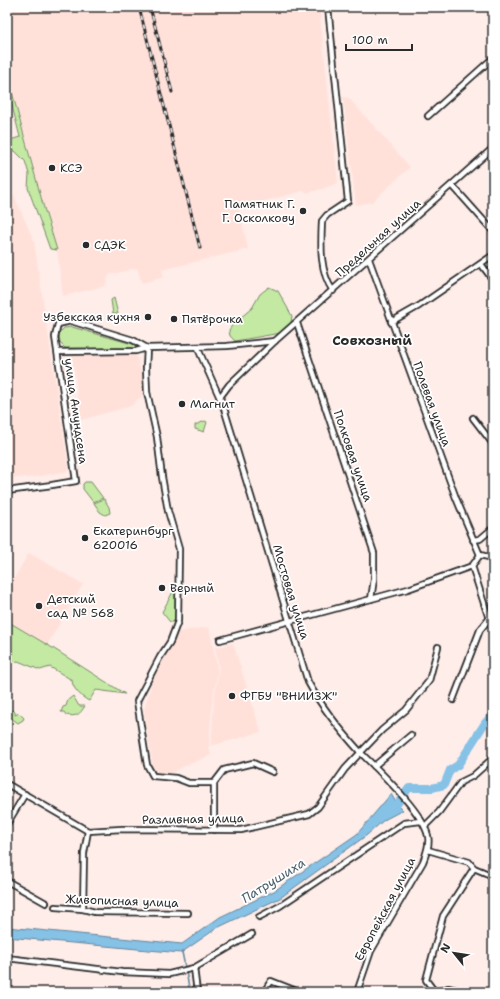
<svg xmlns="http://www.w3.org/2000/svg" width="500" height="999" viewBox="0 0 500 999" font-family="'Shantell Sans',sans-serif">
	<style>
		.built { fill: #ffe1da }
		.green { fill: #c3e9a3; stroke: #778a67 }
		.water { fill: #86c1e6; stroke: #62859b }
		.lines { fill: none; stroke-linecap: round; stroke-linejoin: round }
		.stream { stroke: #62859b; stroke-width: 1.5 }
		.river { stroke: #86c1e6; stroke-width: 8 }
		.minor-casing { stroke: #2b2b2b; stroke-width: 8 }
		.minor { stroke: #fff; stroke-width: 4.5 }
		.rail-casing { stroke: #2b2b2b; stroke-width: 3 }
		.rail { stroke: #fff; stroke-width: 1.5; stroke-dasharray: 4.5; stroke-linecap: butt }
		.poi-dot { fill: #2b2b2b; stroke: #fff; stroke-width: 1.5 }
		.labels { text-anchor: middle; stroke-width: 3.5; stroke-linejoin: round; paint-order: stroke }
		.poi-label { font-size: 12px; fill: #2b2b2b; stroke: #fff; text-anchor: start }
		.street-label { font-size: 12px; fill: #2b2b2b; stroke: #fff }
		.water-label { font-size: 13px; font-style: italic; fill: #4b606c; stroke: #fff }
		.quarter-label { font-size: 14px; font-weight: bold; fill: #2b2b2b; stroke: #fff }
	</style>
	<rect width="100%" height="100%" fill="#ffede9"/>
	<filter id="ink" filterUnits="userSpaceOnUse"><feTurbulence type="fractalNoise" baseFrequency=".025" numOctaves="2"/><feDisplacementMap in="SourceGraphic" scale="8" xChannelSelector="R" yChannelSelector="G"/><feConvolveMatrix kernelMatrix="1 2 1 2 8 2 1 2 1" color-interpolation-filters="sRGB"/></filter>
	<g filter="url(#ink)">
		<g class="built">
			<path d="M7 7H319L338 183 322 189 307 193 303 191 239 208 248 249 162 270 164 277 142 283 137 268 109 275 105 286 63 296 57 250 44 208 7 74Z"/>
			<path d="M343 97 349 98 410 167 372 202 356 205Z"/>
			<path d="M7 179 34 241 69 471 28 478 25 477 7 479Z"/>
			<path d="M136 354 146 392 131 406 81 420 72 356Z"/>
			<path d="M29 553 83 584 47 645 7 621V590Z"/>
			<path d="M209 627 218 671 212 703 209 748 211 755 185 766 171 773 154 774 144 710 153 679 177 632Z"/>
			<path d="M233 643 261 732 211 746 214 699 219 669 215 648Z"/>
		</g>
		<g class="green">
			<path d="M7 74 44 208 57 250 50 249 28 188 29 174 25 161 15 151H7V141L20 137 9 94H7Z"/>
			<path d="M269 287 278 291 292 316 291 323 281 333 235 341 230 336 229 330 233 324 252 308 260 294Z"/>
			<path d="M114 298 118 314H113L111 300Z"/>
			<path d="M72 327 136 345V349L65 348 60 343 59 333 64 328Z"/>
			<path d="M205 421 207 422 204 432 195 429V425Z"/>
			<path d="M85 482H91L103 498 93 502 83 489V484Z"/>
			<path d="M104 499 109 507 110 513 105 515 100 512 94 503Z"/>
			<path d="M175 588 177 590 175 620 173 622H170L162 612Z"/>
			<path d="M7 621 51 647 125 694 96 690 89 701C81 697 72 688 72 680L50 667 40 670 18 661 7 663Z"/>
			<path d="M73 696 79 706H85C79 715 77 717 66 715L64 712H61L63 707 66 706 68 700Z"/>
			<path d="M13 710 15 712V715L19 713 24 718 23 720 18 723 7 715 8 712Z"/>
		</g>
		<path class="water" d="M391 794 397 804 403 810 384 820 367 835 280 898 217 928 181 953 7 937V927L182 944 220 917 274 891 357 834Z"/>
		<g class="lines">
			<path class="stream" d="M182 952 190 992"/>
			<path class="river" d="M389 810 397 804 409 788H432L444 785 450 770 458 765 485 723 493 714"/>
			<defs>
				<g id="minor">
					<path d="M328 7 348 201 327 215 322 221C321 244 319 271 333 291"/>
					<path d="M428 116 493 58"/>
					<path d="M452 185 493 231"/>
					<path d="M369 259 456 498 480 555"/>
					<path d="M481 264 493 280"/>
					<path d="M391 322 419 306 493 255"/>
					<path d="M297 323 374 553V579L371 599"/>
					<path d="M198 347 199 351 223 405 308 682C322 708 341 731 361 753 379 771 423 812 428 836 430 845 426 854 423 862L371 951 357 992"/>
					<path d="M147 348 146 368 147 392 157 437 162 477 168 511 179 549 178 621 170 642 160 657 137 701 147 765 153 776 176 778 189 783H214"/>
					<path d="M58 352 136 351 147 348 227 346 275 341"/>
					<path d="M220 397 229 385 275 341 493 148"/>
					<path d="M473 418 493 444"/>
					<path d="M7 491 52 485 76 481 55 337 58 324 71 321 133 340 147 348"/>
					<path d="M473 540 480 539 493 528"/>
					<path d="M480 555 493 558"/>
					<path d="M220 640 408 589 472 566 480 555"/>
					<path d="M453 700 480 630 489 619 472 566"/>
					<path d="M374 766 411 735"/>
					<path d="M7 784 88 831 122 829 241 830 309 814 318 807 345 769 361 752 382 730 406 710 429 681 438 647"/>
					<path d="M7 824 25 794"/>
					<path d="M425 826 439 812 461 782 473 776 493 758"/>
					<path d="M214 830V783L224 770 253 763 273 772"/>
					<path d="M428 850 469 862 474 868 493 876"/>
					<path d="M7 881 46 903"/>
					<path d="M55 907 83 909 95 912 188 913"/>
					<path d="M83 909 84 853 88 831"/>
					<path d="M259 917 280 906 404 823 421 821"/>
					<path d="M7 958 122 972 169 974 194 968 252 934"/>
					<path d="M194 968 197 992"/>
					<path d="M264 992 271 981 299 992"/>
					<path d="M435 992 426 980 443 916 474 868"/>
					<path d="M436 992 448 988 466 992"/>
				</g>
			</defs>
			<use href="#minor" class="minor-casing"/>
			<use href="#minor" class="minor"/>
			<defs>
				<g id="rail">
					<path d="M139 7 200 248"/>
					<path d="M150 7 172 92"/>
				</g>
			</defs>
			<use href="#rail" class="rail-casing"/>
			<use href="#rail" class="rail"/>
		</g>
	</g>
	<g class="poi-dot">
		<circle cx="52" cy="168" r="4"/>
		<circle cx="303" cy="211" r="4"/>
		<circle cx="86" cy="245" r="4"/>
		<circle cx="148" cy="317" r="4"/>
		<circle cx="174" cy="319" r="4"/>
		<circle cx="182" cy="404" r="4"/>
		<circle cx="85" cy="538" r="4"/>
		<circle cx="162" cy="588" r="4"/>
		<circle cx="39" cy="606" r="4"/>
		<circle cx="232" cy="696" r="4"/>
	</g>
	<g class="labels">
		<g class="poi-label">
			<text x="60" y="172">КСЭ</text>
			<text x="295" y="208" text-anchor="end">Памятник Г.<tspan x="295" dy="14">Г. Осколкову</tspan></text>
			<text x="94" y="249">СДЭК</text>
			<text x="140" y="321" text-anchor="end">Узбекская кухня</text>
			<text x="182" y="323">Пятёрочка</text>
			<text x="190" y="408">Магнит</text>
			<text x="93" y="535">Екатеринбург<tspan x="93" dy="14">620016</tspan></text>
			<text x="170" y="592">Верный</text>
			<text x="47" y="603">Детский<tspan x="47" dy="14">сад № 568</tspan></text>
			<text x="240" y="700">ФГБУ "ВНИИЗЖ"</text>
		</g>
		<g class="street-label">
			<text transform="translate(378 238) rotate(-42)" y="4">Предельная улица</text>
			<text transform="translate(432 404) rotate(70)" y="4">Полевая улица</text>
			<text transform="translate(76 411) rotate(82)" y="4">улица Амундсена</text>
			<text transform="translate(353 456) rotate(71)" y="4">Полковая улица</text>
			<text transform="translate(291 592) rotate(73)" y="4">Мостовая улица</text>
			<text transform="translate(193 819) rotate(-1)" y="4">Разливная улица</text>
			<text transform="translate(122 901) rotate(2)" y="4">Живописная улица</text>
			<text transform="translate(385 909) rotate(-62)" y="4">Европейская улица</text>
		</g>
		<g class="water-label">
			<text transform="translate(273 880) rotate(-32)" y="5">Патрушиха</text>
		</g>
		<g class="quarter-label">
			<text x="372" y="345">Совхозный</text>
		</g>
	</g>
	<rect width="500" height="999" fill="none" stroke="#fff" stroke-width="24"/>
	<rect x="12" y="12" width="476" height="975" fill="none" stroke="#2b2b2b" stroke-width="1.5" filter="url(#ink)"/>
	<g transform="translate(454 953) rotate(300)" stroke="#ffffff" stroke-width="3" paint-order="stroke">
	<path d="M0-3L7 15L0 10L-7 15Z" fill="#2b2b2b"/>
	<text y="-6" font-size="11" font-weight="bold" text-anchor="middle" fill="#2b2b2b">N</text>
	</g>
	<path d="M346 44v6h66v-6" fill="none" stroke="#2b2b2b" stroke-width="2"/>
	<text x="352" y="44" font-size="12" fill="#2b2b2b" stroke="#ffffff" stroke-width="3" paint-order="stroke">100 m</text>
</svg>
